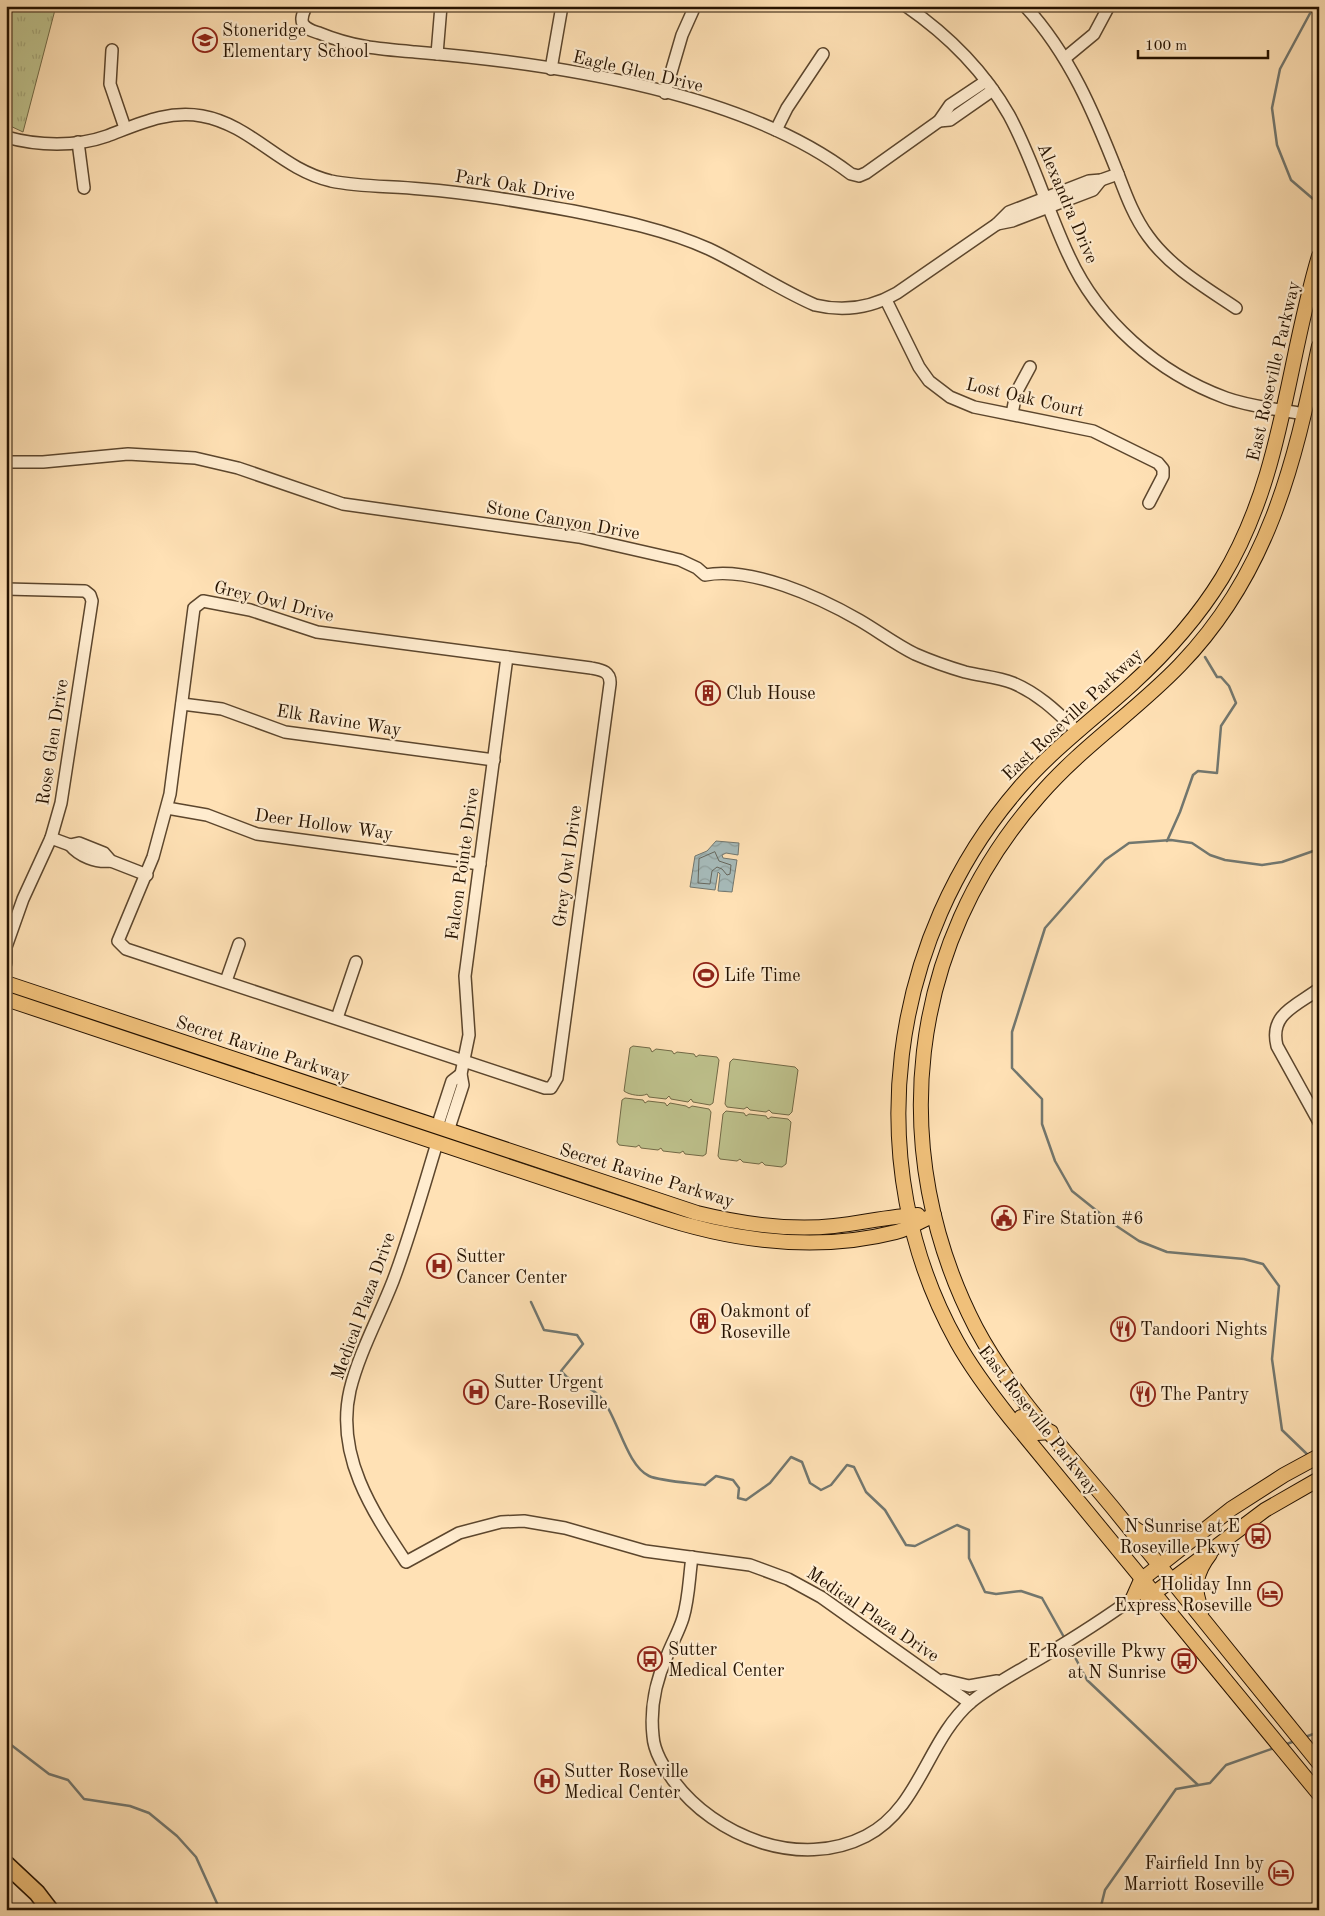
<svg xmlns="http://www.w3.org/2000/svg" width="1325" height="1916" viewBox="0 0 1325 1916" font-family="'Old Standard TT',serif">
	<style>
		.grass { fill: #bfc38e; stroke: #726a47 }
		.park { fill: url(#park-tufts); stroke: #726a47 }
		.water { fill: url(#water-waves); stroke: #72776f }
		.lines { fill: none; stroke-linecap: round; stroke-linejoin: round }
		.shore { stroke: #66665c; stroke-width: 1 }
		.stream { stroke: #72776f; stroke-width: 2.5 }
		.minor-casing { stroke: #5c462d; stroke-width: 14 }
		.major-casing { stroke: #251200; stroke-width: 16 }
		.highway-casing { stroke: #251200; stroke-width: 19 }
		.minor { stroke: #ffeccf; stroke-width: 11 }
		.major { stroke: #f0c07a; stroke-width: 14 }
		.highway { stroke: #f0c07a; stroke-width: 16 }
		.labels { text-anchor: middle; stroke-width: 4.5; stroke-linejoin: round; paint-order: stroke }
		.poi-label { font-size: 18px; fill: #251200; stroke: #ffeccf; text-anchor: start }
		.street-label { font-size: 18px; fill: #251200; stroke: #ffeccf }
	</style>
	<defs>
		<pattern id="park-tufts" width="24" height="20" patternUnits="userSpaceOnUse" patternTransform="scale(1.25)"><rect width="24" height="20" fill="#bfc38e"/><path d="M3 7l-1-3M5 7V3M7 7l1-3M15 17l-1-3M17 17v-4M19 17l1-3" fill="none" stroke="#a4a679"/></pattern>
		<pattern id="water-waves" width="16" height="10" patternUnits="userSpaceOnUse" patternTransform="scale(1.25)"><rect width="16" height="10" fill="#a6bab9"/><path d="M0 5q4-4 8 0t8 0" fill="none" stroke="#8f9f9d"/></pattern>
	</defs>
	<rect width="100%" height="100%" fill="#ffe1b5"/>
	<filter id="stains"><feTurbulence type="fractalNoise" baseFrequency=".004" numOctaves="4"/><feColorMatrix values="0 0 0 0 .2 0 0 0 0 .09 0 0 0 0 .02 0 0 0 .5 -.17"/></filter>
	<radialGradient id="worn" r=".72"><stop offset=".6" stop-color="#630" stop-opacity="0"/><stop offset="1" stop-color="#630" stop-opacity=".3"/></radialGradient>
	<g class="grass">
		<path d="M633 1046 650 1048 652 1052 656 1049 672 1051 674 1054 677 1052 694 1054 696 1057 699 1055 717 1057 719 1060 713 1103 710 1105 693 1102 691 1099 688 1102 671 1099 669 1096 666 1099 649 1097 647 1094C642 1097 629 1095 624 1091L630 1048Z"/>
		<path d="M733 1059 795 1067 798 1070 792 1112 789 1115 772 1113 769 1110 766 1112 750 1110 747 1107 744 1109 727 1107 725 1104 730 1062Z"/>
		<path d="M625 1098 643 1100 645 1103 648 1101 665 1103 667 1106 670 1103 686 1106 689 1108 692 1106 709 1109 711 1112 706 1154 703 1156 685 1154 683 1151 680 1153 663 1151 661 1148 658 1150 641 1148 639 1145 636 1147 619 1145 617 1142 622 1100Z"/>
		<path d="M726 1111 744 1113 746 1116 749 1114 766 1116 768 1119 771 1117 788 1119 791 1122 786 1164 782 1167 765 1165 762 1162 759 1164 743 1162 740 1159 737 1161 720 1159 718 1156 723 1114Z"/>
	</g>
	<path class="park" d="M6 6H56L23 132 6 124Z"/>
	<path class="water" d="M716 841 739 843 738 855 726 853 722 855 723 858 737 860 732 892 718 891 720 874 718 872 715 890 690 887 695 856 707 851Z"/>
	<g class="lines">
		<path class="shore" d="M715 852 719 861 731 865 730 874 727 875 722 869 717 867 712 871 710 884 698 883 699 859Z"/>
		<g class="stream">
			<path d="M1314 6 1280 69 1272 108 1277 145 1291 180 1319 204"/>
			<path d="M1167 841 1180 812 1193 775 1198 771 1217 773 1221 726 1236 703 1229 686 1221 677H1217L1205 657"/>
			<path d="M531 1302 544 1330 577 1335 583 1344 561 1371C575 1387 583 1382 596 1393 617 1409 624 1464 649 1476 660 1481 691 1483 705 1485L716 1476 733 1480 739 1488 738 1498 746 1500 770 1483 791 1457 802 1462 810 1483 821 1490 831 1485 847 1465 854 1467 866 1492 885 1510 906 1545 915 1546 957 1525 969 1530V1558L985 1592 996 1594 1021 1591 1042 1598 1065 1639"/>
			<path d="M1309 1456 1282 1430 1272 1359 1279 1286 1263 1264 1244 1259 1167 1252 1139 1241 1112 1223 1072 1191 1055 1161 1042 1124V1099L1012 1068V1032L1045 928 1105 860 1129 843 1171 840 1192 843 1210 855 1225 860 1262 865 1282 862 1319 849"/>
			<path d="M1068 1644 1087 1680 1198 1785"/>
			<path d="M1305 1737 1319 1732"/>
			<path d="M6 1741 49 1774 68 1780 84 1799 130 1806 149 1813 177 1836 196 1857 220 1910"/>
			<path d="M1284 1745 1295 1741"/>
			<path d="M1100 1910 1105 1890 1176 1789 1210 1783 1226 1765 1274 1748"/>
		</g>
		<defs>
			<g id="minor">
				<path d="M306 6C304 12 300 18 303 24 307 30 313 31 319 33 353 47 379 49 415 52 549 63 742 91 851 174L859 176 866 173 939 121 950 105 986 81"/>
				<path d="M906 6C948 35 984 71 1009 115 1033 159 1047 209 1068 254 1098 321 1158 373 1226 398 1251 407 1278 409 1304 414"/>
				<path d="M112 50 110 84 125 128"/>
				<path d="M437 54 441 6"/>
				<path d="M1065 58 1094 34 1109 6"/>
				<path d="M551 69 562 6"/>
				<path d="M665 93 682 35 695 6"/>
				<path d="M939 121 950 120 993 90"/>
				<path d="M776 130 787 108 823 54"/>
				<path d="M6 137C38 146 76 147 107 136 139 124 167 110 202 116 252 125 280 169 331 181 360 187 391 186 421 189 472 193 523 202 573 211 618 220 667 230 709 249 745 266 778 289 815 305 844 312 871 308 897 293L997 224 1009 212 1089 181 1101 180 1118 174C1094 113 1070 55 1025 6"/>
				<path d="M78 142 84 188"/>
				<path d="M1118 174C1126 195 1134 217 1148 236 1170 267 1205 287 1236 308"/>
				<path d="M997 224 1012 221 1093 190 1101 180"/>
				<path d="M886 300 919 367 929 381 950 397 974 407 1093 431 1158 463 1163 469V476L1149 503"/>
				<path d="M1012 414 1016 393 1030 367"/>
				<path d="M6 462H43L128 454 195 458 238 468 343 504 579 537 680 560 697 568 705 575C751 566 819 597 859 620 878 631 895 644 915 654 931 661 948 667 965 672 981 676 998 677 1013 683 1039 694 1057 712 1077 731"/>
				<path d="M6 589 85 591 90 595 92 601 61 803 51 838 23 899 6 947"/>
				<path d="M203 601 250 610 317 632 591 668C601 670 611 671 610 684L557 1078 551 1088H545L126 949 118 941 153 857 170 794 194 608Z"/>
				<path d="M182 704 222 709 285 732 494 760"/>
				<path d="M167 808 207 815 257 834 480 864"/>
				<path d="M51 838 70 845 79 843 104 853 111 861 147 875"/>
				<path d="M70 845C79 856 96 863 111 861"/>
				<path d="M6 950V963"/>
				<path d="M226 981 239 944"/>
				<path d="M1319 989C1296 1006 1269 1014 1277 1046L1319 1122"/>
				<path d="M337 1018 356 962"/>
				<path d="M437 1127 452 1081 461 1074"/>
				<path d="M448 1131 463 1085 461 1074 469 1035 465 976 507 657"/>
				<path d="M437 1143C423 1189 410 1236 393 1281 379 1317 359 1353 350 1390 335 1455 372 1511 406 1562L459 1533 501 1522 524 1521 565 1528 645 1551 750 1565 788 1579 821 1597 970 1703"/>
				<path d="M692 1557C689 1578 689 1598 683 1618 679 1631 672 1643 667 1656 656 1680 650 1709 653 1736 654 1752 664 1767 673 1780 715 1837 800 1870 866 1836 920 1808 927 1740 971 1702 993 1684 1019 1671 1044 1656 1074 1638 1104 1619 1133 1598"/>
				<path d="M944 1680 969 1686 997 1681"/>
			</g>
			<g id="major">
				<path d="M1319 256C1286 366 1283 477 1222 578 1198 617 1166 653 1132 684 1095 718 1054 748 1020 787 888 938 858 1165 957 1342 972 1369 991 1394 1010 1418L1319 1794"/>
				<path d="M1319 346C1294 466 1268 574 1180 665 1136 711 1081 747 1039 796 907 945 885 1152 976 1328 1011 1394 1066 1451 1113 1508 1182 1593 1250 1678 1319 1763"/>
				<path d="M6 983 697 1213C742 1224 788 1231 834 1226 863 1223 890 1216 918 1215"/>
				<path d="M6 999 654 1215C732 1241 814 1253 896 1232 909 1229 922 1220 934 1215"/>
				<path d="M1021 1417 1037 1433 1051 1432"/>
				<path d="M1133 1527C1154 1543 1172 1543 1194 1532"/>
				<path d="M1146 1595 1153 1594 1265 1510 1319 1479"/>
				<path d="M1133 1598 1141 1580 1231 1509 1284 1475 1319 1456"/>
				<path d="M1202 1610C1192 1589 1196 1572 1210 1554"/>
			</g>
			<path id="highway" d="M6 1864 37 1893 50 1910"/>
		</defs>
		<use href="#minor" class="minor-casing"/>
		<use href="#major" class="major-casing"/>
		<use href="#highway" class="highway-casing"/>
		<use href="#minor" class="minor"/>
		<use href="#major" class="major"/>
		<use href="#highway" class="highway"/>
	</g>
	<defs>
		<symbol id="school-ring" viewBox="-11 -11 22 22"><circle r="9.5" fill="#ffeccf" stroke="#8f2418" stroke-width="1.5"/><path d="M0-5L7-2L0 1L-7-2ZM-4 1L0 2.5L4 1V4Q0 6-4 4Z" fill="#8f2418"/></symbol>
		<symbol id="building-ring" viewBox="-11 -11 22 22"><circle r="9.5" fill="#ffeccf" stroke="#8f2418" stroke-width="1.5"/><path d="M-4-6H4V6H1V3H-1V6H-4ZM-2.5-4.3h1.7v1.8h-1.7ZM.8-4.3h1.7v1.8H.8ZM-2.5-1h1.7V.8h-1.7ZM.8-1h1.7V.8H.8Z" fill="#8f2418"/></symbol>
		<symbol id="stadium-ring" viewBox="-11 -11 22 22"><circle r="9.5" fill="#ffeccf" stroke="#8f2418" stroke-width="1.5"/><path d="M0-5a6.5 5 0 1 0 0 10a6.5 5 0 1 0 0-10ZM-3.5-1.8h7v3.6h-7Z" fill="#8f2418"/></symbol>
		<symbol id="civic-ring" viewBox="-11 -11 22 22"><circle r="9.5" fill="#ffeccf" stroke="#8f2418" stroke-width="1.5"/><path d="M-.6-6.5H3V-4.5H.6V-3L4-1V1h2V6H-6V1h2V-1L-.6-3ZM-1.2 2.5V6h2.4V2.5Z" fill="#8f2418"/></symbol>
		<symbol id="hospital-ring" viewBox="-11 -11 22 22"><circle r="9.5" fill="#ffeccf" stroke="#8f2418" stroke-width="1.5"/><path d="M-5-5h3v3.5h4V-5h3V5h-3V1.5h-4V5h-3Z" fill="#8f2418"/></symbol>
		<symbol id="restaurant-ring" viewBox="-11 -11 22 22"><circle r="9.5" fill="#ffeccf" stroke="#8f2418" stroke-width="1.5"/><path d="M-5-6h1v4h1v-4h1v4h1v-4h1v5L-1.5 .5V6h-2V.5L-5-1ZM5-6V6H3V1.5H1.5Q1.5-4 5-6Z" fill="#8f2418"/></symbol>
		<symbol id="bus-ring" viewBox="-11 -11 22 22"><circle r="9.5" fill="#ffeccf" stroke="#8f2418" stroke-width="1.5"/><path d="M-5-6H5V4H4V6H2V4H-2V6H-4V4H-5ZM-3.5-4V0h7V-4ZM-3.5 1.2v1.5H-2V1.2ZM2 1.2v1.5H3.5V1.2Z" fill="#8f2418"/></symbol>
		<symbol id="hotel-ring" viewBox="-11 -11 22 22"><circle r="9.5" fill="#ffeccf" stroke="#8f2418" stroke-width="1.5"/><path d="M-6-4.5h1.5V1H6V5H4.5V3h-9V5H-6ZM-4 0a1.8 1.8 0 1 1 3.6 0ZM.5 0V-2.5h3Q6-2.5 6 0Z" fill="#8f2418"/></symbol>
	</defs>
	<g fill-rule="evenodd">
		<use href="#school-ring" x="191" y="26" width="28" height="28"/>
		<use href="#building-ring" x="694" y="679" width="28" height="28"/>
		<use href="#stadium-ring" x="692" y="961" width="28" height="28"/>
		<use href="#civic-ring" x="990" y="1204" width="28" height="28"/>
		<use href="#hospital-ring" x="425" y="1252" width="28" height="28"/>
		<use href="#building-ring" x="689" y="1307" width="28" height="28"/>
		<use href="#restaurant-ring" x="1109" y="1315" width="28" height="28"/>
		<use href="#hospital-ring" x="462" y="1378" width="28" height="28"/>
		<use href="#restaurant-ring" x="1129" y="1380" width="28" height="28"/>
		<use href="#bus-ring" x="1244" y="1522" width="28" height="28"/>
		<use href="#hotel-ring" x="1256" y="1580" width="28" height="28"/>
		<use href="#bus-ring" x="636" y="1645" width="28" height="28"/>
		<use href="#bus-ring" x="1170" y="1647" width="28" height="28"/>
		<use href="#hospital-ring" x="533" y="1767" width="28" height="28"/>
		<use href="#hotel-ring" x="1267" y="1859" width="28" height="28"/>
	</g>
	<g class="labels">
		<g class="poi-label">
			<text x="222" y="36">Stoneridge<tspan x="222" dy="21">Elementary School</tspan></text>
			<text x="726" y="699">Club House</text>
			<text x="724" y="981">Life Time</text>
			<text x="1022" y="1224">Fire Station #6</text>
			<text x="456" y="1262">Sutter<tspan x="456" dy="21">Cancer Center</tspan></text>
			<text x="720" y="1317">Oakmont of<tspan x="720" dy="21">Roseville</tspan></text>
			<text x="1140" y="1335">Tandoori Nights</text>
			<text x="494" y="1388">Sutter Urgent<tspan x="494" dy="21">Care-Roseville</tspan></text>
			<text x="1160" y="1400">The Pantry</text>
			<text x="1240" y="1532" text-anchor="end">N Sunrise at E<tspan x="1240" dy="21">Roseville Pkwy</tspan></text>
			<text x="1252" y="1590" text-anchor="end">Holiday Inn<tspan x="1252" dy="21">Express Roseville</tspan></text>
			<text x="668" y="1655">Sutter<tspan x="668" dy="21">Medical Center</tspan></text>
			<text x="1166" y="1657" text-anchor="end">E Roseville Pkwy<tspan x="1166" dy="21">at N Sunrise</tspan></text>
			<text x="564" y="1777">Sutter Roseville<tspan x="564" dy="21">Medical Center</tspan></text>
			<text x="1264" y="1869" text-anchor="end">Fairfield Inn by<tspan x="1264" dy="21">Marriott Roseville</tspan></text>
		</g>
		<g class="street-label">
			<text transform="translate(638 71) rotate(13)" y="6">Eagle Glen Drive</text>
			<text transform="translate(515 185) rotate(9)" y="6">Park Oak Drive</text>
			<text transform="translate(1068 203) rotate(67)" y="6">Alexandra Drive</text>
			<text transform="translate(1273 371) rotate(-77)" y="6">East Roseville Parkway</text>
			<text transform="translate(1025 397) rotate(13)" y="6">Lost Oak Court</text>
			<text transform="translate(563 520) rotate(10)" y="6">Stone Canyon Drive</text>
			<text transform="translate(274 601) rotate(14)" y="6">Grey Owl Drive</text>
			<text transform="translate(1072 714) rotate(-43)" y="6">East Roseville Parkway</text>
			<text transform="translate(339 720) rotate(9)" y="6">Elk Ravine Way</text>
			<text transform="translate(52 742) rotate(-81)" y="6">Rose Glen Drive</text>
			<text transform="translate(324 824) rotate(8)" y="6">Deer Hollow Way</text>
			<text transform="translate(462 864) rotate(-82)" y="6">Falcon Pointe Drive</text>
			<text transform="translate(567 866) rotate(-82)" y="6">Grey Owl Drive</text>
			<text transform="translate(263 1049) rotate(18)" y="6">Secret Ravine Parkway</text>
			<text transform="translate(647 1175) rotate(17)" y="6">Secret Ravine Parkway</text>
			<text transform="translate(363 1306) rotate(-70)" y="6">Medical Plaza Drive</text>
			<text transform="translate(1039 1420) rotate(52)" y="6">East Roseville Parkway</text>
			<text transform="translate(873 1614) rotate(34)" y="6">Medical Plaza Drive</text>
		</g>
	</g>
	<rect width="1325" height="1916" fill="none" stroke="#ffe1b5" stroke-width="25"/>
	<rect x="8" y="8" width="1310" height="1901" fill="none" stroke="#251200" stroke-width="2.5"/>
	<rect x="12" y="12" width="1300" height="1891" fill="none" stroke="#251200"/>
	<path d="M1138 50v8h130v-8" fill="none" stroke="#251200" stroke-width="2.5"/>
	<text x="1145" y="50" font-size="15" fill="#251200" stroke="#ffeccf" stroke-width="4" paint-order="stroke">100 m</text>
	<rect width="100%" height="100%" filter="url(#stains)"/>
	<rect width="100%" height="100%" fill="url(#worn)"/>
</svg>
